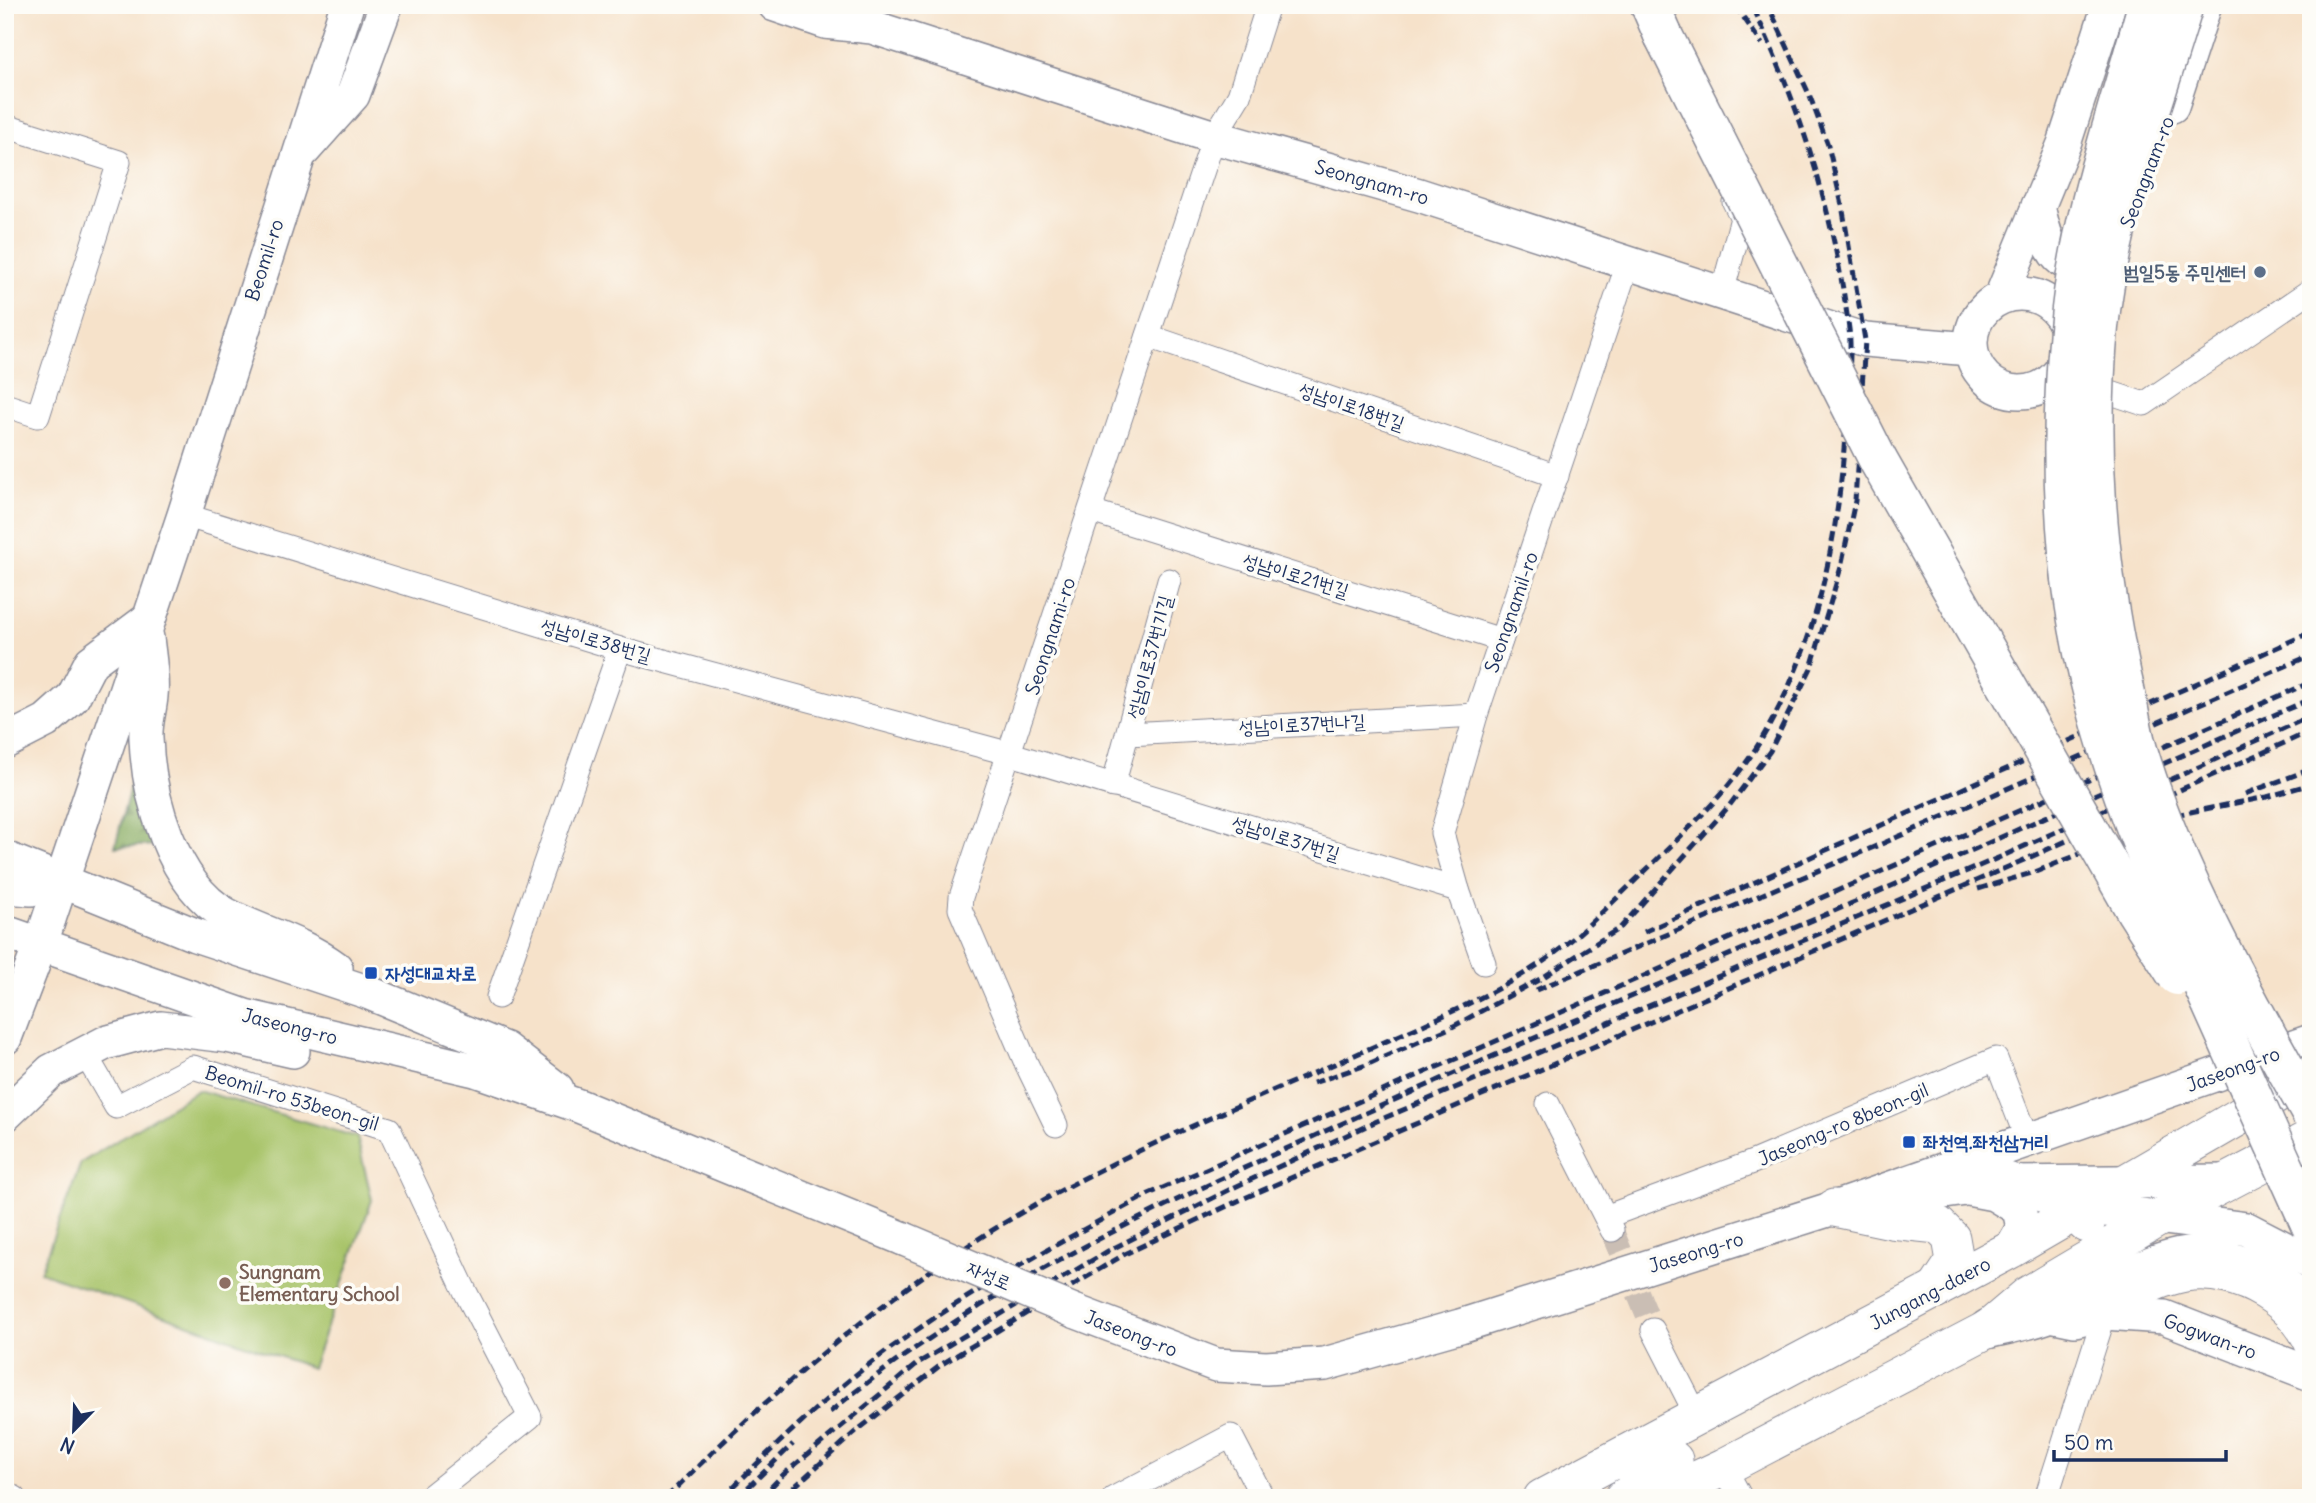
<svg xmlns="http://www.w3.org/2000/svg" width="2316" height="1503" viewBox="0 0 2316 1503" font-family="Delius,'Poor Story',sans-serif">
	<style>
		.forest { fill: url(#forest-firs); stroke: #506c5e; stroke-width: 2 }
		.park { fill: #a9c46a; stroke: #627a64; stroke-width: 2 }
		.lines { fill: none; stroke-linecap: round; stroke-linejoin: round }
		.street-tunnel { stroke: #cabeb4; stroke-width: 23; stroke-dasharray: 23 11; stroke-linecap: butt }
		.street-casing { stroke: #888894; stroke-width: 25 }
		.secondary-casing { stroke: #888894; stroke-width: 36 }
		.primary-casing { stroke: #888894; stroke-width: 39 }
		.highway-casing { stroke: #888894; stroke-width: 41 }
		.street { stroke: #fff; stroke-width: 23 }
		.secondary { stroke: #fff; stroke-width: 33 }
		.primary { stroke: #fff; stroke-width: 37 }
		.highway { stroke: #fff; stroke-width: 38 }
		.rail { stroke: #1b2f5e; stroke-width: 5; stroke-dasharray: 10 5; stroke-linecap: butt }
		.secondary-bridge-casing { stroke: #888894; stroke-width: 36; stroke-linecap: butt }
		.highway-bridge-casing { stroke: #888894; stroke-width: 41; stroke-linecap: butt }
		.secondary-bridge { stroke: #fff; stroke-width: 33 }
		.highway-bridge { stroke: #fff; stroke-width: 38 }
		.service-dot { fill: #5c6f8a; stroke: #fdfcf7; stroke-width: 2.5 }
		.transit-dot { fill: #1a4fb4; stroke: #fdfcf7; stroke-width: 2.5 }
		.education-dot { fill: #8d6e63; stroke: #fdfcf7; stroke-width: 2.5 }
		.labels { text-anchor: middle; stroke-width: 7; stroke-linejoin: round; paint-order: stroke }
		.street-label { font-size: 19px; fill: #1b2f5e; stroke: #fdfcf7 }
		.service-label { font-size: 19px; font-weight: bold; fill: #4e5e75; stroke: #fdfcf7; text-anchor: end }
		.transit-label { font-size: 19px; font-weight: bold; fill: #164399; stroke: #fdfcf7; text-anchor: start }
		.education-label { font-size: 19px; font-weight: bold; fill: #785e54; stroke: #fdfcf7; text-anchor: start }
	</style>
	<defs>
		<pattern id="forest-firs" width="22" height="20" patternUnits="userSpaceOnUse" patternTransform="scale(1.75)"><rect width="22" height="20" fill="#86aa5e"/><path d="M5 1l3.5 6h-7zM16 11l3.5 6h-7z" fill="#6d8b51"/></pattern>
	</defs>
	<rect width="100%" height="100%" fill="#fdfcf7"/>
	<filter id="ink" filterUnits="userSpaceOnUse"><feTurbulence type="fractalNoise" baseFrequency=".0143" numOctaves="2"/><feDisplacementMap in="SourceGraphic" scale="14" xChannelSelector="R" yChannelSelector="G"/><feConvolveMatrix kernelMatrix="1 2 1 2 8 2 1 2 1" color-interpolation-filters="sRGB"/></filter>
	<filter id="wash" filterUnits="userSpaceOnUse"><feTurbulence type="fractalNoise" baseFrequency=".00686" numOctaves="4" result="noise"/><feDisplacementMap in="SourceGraphic" scale="28" xChannelSelector="R" yChannelSelector="G"/><feGaussianBlur stdDeviation="1.57" result="paint"/><feColorMatrix in="noise" values="0 0 0 0 0 0 0 0 0 0 0 0 0 0 0 0 0 1.4 0 .05"/><feComposite in="paint" operator="in"/></filter>
	<g filter="url(#wash)">
		<rect width="100%" height="100%" fill="#f6e2ca"/>
		<path class="forest" d="M133 775 156 845 115 847Z"/>
		<path class="park" d="M198 1090 357 1137 372 1200 312 1368 40 1272 81 1163Z"/>
	</g>
	<g filter="url(#ink)">
		<g class="lines">
			<path class="street-tunnel" d="M1612 1230 1653 1330"/>
			<defs>
				<g id="street">
					<path d="M5 126 119 162 38 416 5 405"/>
					<path d="M1722 293 1742 218 1734 202"/>
					<path d="M1148 336 1557 476"/>
					<path d="M2087 385 2144 404 2311 290"/>
					<path d="M1091 511 1501 640"/>
					<path d="M184 515 620 649 1011 754 1458 890"/>
					<path d="M1128 734 1476 715"/>
					<path d="M1113 786 1169 580"/>
					<path d="M1484 963 1458 890 1442 833 1476 715 1628 263"/>
					<path d="M498 997 620 649"/>
					<path d="M84 1052 116 1107 193 1067 389 1129 465 1291 530 1417 428 1498"/>
					<path d="M1548 1104 1612 1230"/>
					<path d="M1056 1125 1026 1063 960 909 961 897 1214 137 1239 96 1268 5"/>
					<path d="M1608 1216 1753 1162 1996 1059 2028 1142"/>
					<path d="M1653 1330 1697 1416"/>
					<path d="M1724 1467 1741 1498"/>
					<path d="M5 1493 15 1498"/>
					<path d="M1114 1498 1231 1436 1263 1498"/>
					<path d="M2046 1498 2105 1313C2131 1301 2158 1285 2186 1280 2238 1272 2296 1308 2311 1357"/>
				</g>
				<g id="secondary">
					<path d="M775 5 825 22 872 27 1214 137 1419 195 1865 340 1970 349"/>
					<path d="M2172 106 2205 5"/>
					<path d="M304 150 353 95 386 5"/>
					<path d="M2038 206C2047 247 2054 269 2100 273"/>
					<circle cx="2020" cy="343" r="49"/>
					<path d="M2001 297 2064 144 2109 5"/>
					<path d="M147 638C149 657 153 677 151 696 150 710 145 724 146 738 148 796 172 885 227 915 266 935 299 941 336 968"/>
					<path d="M5 742 46 721 73 697 91 662 146 621"/>
					<path d="M5 858 195 935 367 992 505 1049 557 1089"/>
					<path d="M5 887 31 889 62 881"/>
					<path d="M5 932 245 1016 475 1070 579 1106 904 1239"/>
					<path d="M5 1038 40 946 184 515 347 5"/>
					<path d="M5 1115 51 1071 105 1043 161 1028 227 1036 293 1051"/>
					<path d="M1973 1190 1994 1194 2019 1209 2023 1228 2010 1250"/>
					<path d="M1909 1197 2009 1183 2229 1181"/>
					<path d="M2082 1207 2247 1229 2311 1262"/>
					<path d="M1074 1311 1216 1365 1266 1368 1325 1364 1460 1326 1834 1208 2311 1041"/>
					<path d="M2046 1314 2075 1320 2105 1313 2164 1317 2311 1374"/>
				</g>
				<g id="primary">
					<path d="M1958 1164 2082 1207 2086 1224"/>
					<path d="M1834 1208 1891 1220 1938 1225 1951 1238 1955 1261 1935 1291"/>
					<path d="M1542 1498 2010 1250 2311 1075"/>
					<path d="M1623 1498 1674 1466V1460L1669 1456 1625 1462"/>
					<path d="M1658 1498 1724 1467 1988 1329 2028 1295 2082 1263 2162 1216 2311 1138"/>
				</g>
				<g id="highway">
					<path d="M1650 5 1663 35"/>
					<path d="M1988 1329C2008 1324 2030 1321 2049 1313 2084 1299 2159 1256 2193 1256 2235 1256 2283 1280 2311 1310"/>
				</g>
			</defs>
			<use href="#street" class="street-casing"/>
			<use href="#secondary" class="secondary-casing"/>
			<use href="#primary" class="primary-casing"/>
			<use href="#highway" class="highway-casing"/>
			<use href="#street" class="street"/>
			<use href="#secondary" class="secondary"/>
			<use href="#primary" class="primary"/>
			<use href="#highway" class="highway"/>
			<g class="rail">
				<path d="M1735 5 1762 44"/>
				<path d="M2245 794 2311 769"/>
				<path d="M1978 889 2035 872 2180 814 2267 797 2311 784"/>
				<path d="M1644 932 2311 632"/>
				<path d="M1536 990 1886 842 2311 655"/>
				<path d="M1313 1083 1366 1065 1452 1027 1542 978 1621 927 1729 806 1770 751 1811 668 1841 567 1855 501 1865 340 1842 205 1828 145 1809 94 1768 5"/>
				<path d="M830 1412C980 1289 1157 1207 1332 1128 1476 1063 1620 1000 1765 940 1949 864 2128 777 2311 699"/>
				<path d="M666 1498C780 1383 907 1275 1049 1197 1148 1142 1253 1100 1357 1054 1418 1027 1482 1001 1538 965 1576 940 1609 905 1642 874 1682 835 1725 796 1756 748 1821 645 1841 524 1847 403 1848 379 1852 353 1849 329 1833 210 1803 114 1752 5"/>
				<path d="M722 1498C777 1444 835 1387 898 1343 977 1287 1064 1240 1149 1194L2311 682"/>
				<path d="M737 1498 793 1444"/>
				<path d="M760 1498 784 1474 918 1363 1108 1251 1235 1187 1377 1121 2005 855 2311 716"/>
				<path d="M782 1498 854 1433 942 1364 1125 1254 1240 1200 2024 860 2311 731"/>
			</g>
			<defs>
				<path id="secondary-bridge" d="M904 1239 1074 1311"/>
				<g id="highway-bridge">
					<path d="M2147 5C2118 111 2078 219 2069 329 2058 451 2062 580 2094 699 2119 798 2161 893 2203 986 2239 1066 2275 1146 2311 1226"/>
					<path d="M2184 5C2153 109 2110 220 2099 327 2088 448 2097 558 2122 676 2128 700 2131 726 2138 750 2175 873 2248 1002 2311 1114"/>
					<path d="M1663 35 1879 462 2136 912 2177 976"/>
				</g>
			</defs>
			<use href="#secondary-bridge" class="secondary-bridge-casing"/>
			<use href="#highway-bridge" class="highway-bridge-casing"/>
			<use href="#secondary-bridge" class="secondary-bridge"/>
			<use href="#highway-bridge" class="highway-bridge"/>
		</g>
	</g>
	<circle class="service-dot" cx="2260" cy="272" r="7"/>
	<g class="transit-dot">
		<rect x="364" y="966" width="14" height="14" rx="3.5"/>
		<rect x="1902" y="1135" width="14" height="14" rx="3.5"/>
	</g>
	<circle class="education-dot" cx="225" cy="1283" r="7"/>
	<g class="labels">
		<g class="street-label">
			<text transform="translate(2147 172) rotate(-69)" y="7">Seongnam-ro</text>
			<text transform="translate(1372 182) rotate(16)" y="7">Seongnam-ro</text>
			<text transform="translate(264 260) rotate(-72)" y="7">Beomil-ro</text>
			<text transform="translate(1352 406) rotate(19)" y="7">성남이로18번길</text>
			<text transform="translate(1296 575) rotate(17)" y="7">성남이로21번길</text>
			<text transform="translate(1511 612) rotate(-71)" y="7">Seongnamil-ro</text>
			<text transform="translate(1050 636) rotate(-72)" y="7">Seongnami-ro</text>
			<text transform="translate(596 640) rotate(16)" y="7">성남이로38번길</text>
			<text transform="translate(1149 657) rotate(-75)" y="7">성남이로37번기길</text>
			<text transform="translate(1302 724) rotate(-3)" y="7">성남이로37번나길</text>
			<text transform="translate(1286 838) rotate(17)" y="7">성남이로37번길</text>
			<text transform="translate(290 1026) rotate(14)" y="7">Jaseong-ro</text>
			<text transform="translate(2233 1069) rotate(-20)" y="7">Jaseong-ro</text>
			<text transform="translate(292 1098) rotate(17)" y="7">Beomil-ro 53beon-gil</text>
			<text transform="translate(1843 1124) rotate(-23)" y="7">Jaseong-ro 8beon-gil</text>
			<text transform="translate(1696 1252) rotate(-17)" y="7">Jaseong-ro</text>
			<text transform="translate(989 1275) rotate(23)" y="7">자성로</text>
			<text transform="translate(1930 1293) rotate(-28)" y="7">Jungang-daero</text>
			<text transform="translate(1131 1333) rotate(21)" y="7">Jaseong-ro</text>
			<text transform="translate(2210 1336) rotate(20)" y="7">Gogwan-ro</text>
		</g>
		<g class="service-label">
			<text x="2246" y="279">범일5동 주민센터</text>
		</g>
		<g class="transit-label">
			<text x="385" y="980">자성대교차로</text>
			<text x="1923" y="1149">좌천역.좌천삼거리</text>
		</g>
		<g class="education-label">
			<text x="239" y="1279">Sungnam<tspan x="239" dy="22">Elementary School</tspan></text>
		</g>
	</g>
	<rect width="2316" height="1503" fill="none" stroke="#fdfcf7" stroke-width="28"/>
	<g transform="translate(74 1430) rotate(203)" stroke="#fdfcf7" stroke-width="5" paint-order="stroke">
	<path d="M0-5L12 26L0 18L-12 26Z" fill="#1b2f5e"/>
	<text y="-10" font-size="19" font-weight="bold" text-anchor="middle" fill="#1b2f5e">N</text>
	</g>
	<path d="M2054 1450v10h172v-10" fill="none" stroke="#1b2f5e" stroke-width="3.5"/>
	<text x="2064" y="1450" font-size="21" fill="#1b2f5e" stroke="#fdfcf7" stroke-width="5" paint-order="stroke">50 m</text>
</svg>
